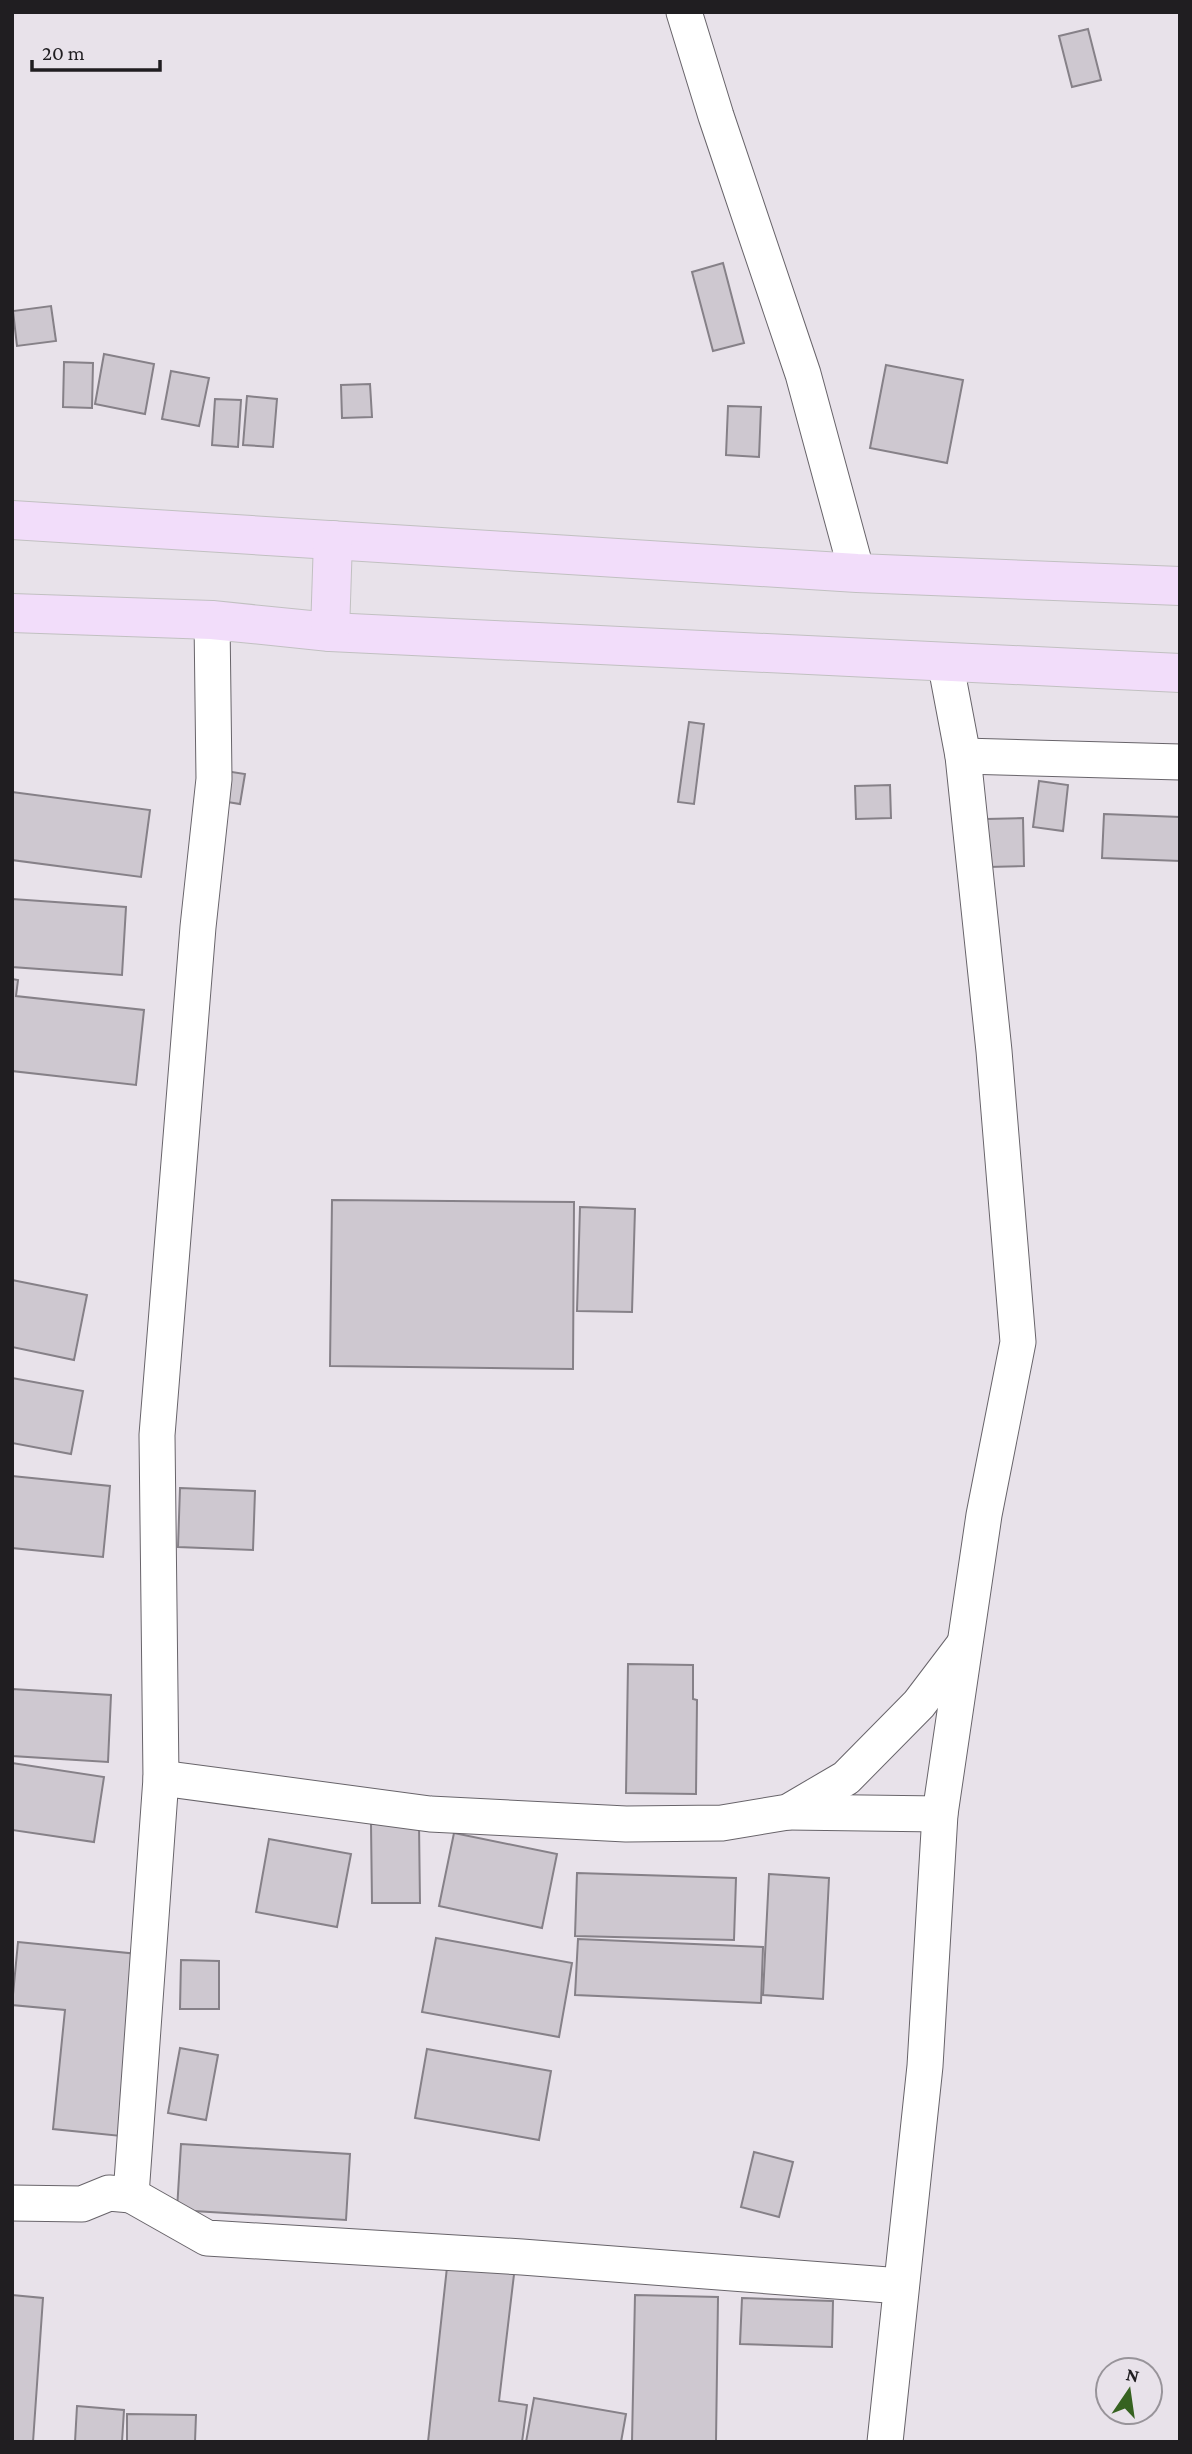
<svg xmlns="http://www.w3.org/2000/svg" width="1192" height="2454" viewBox="0 0 1192 2454" font-family="'Crimson Pro',serif">
	<style>
		.building { fill: #cec8d0; stroke: #868188; stroke-width: 2 }
		.lines { fill: none; stroke-linecap: round; stroke-linejoin: round }
		.minor-casing { stroke: #68646a; stroke-width: 37 }
		.primary-casing { stroke: #c1c0c1; stroke-width: 40 }
		.minor { stroke: #fff; stroke-width: 35 }
		.primary { stroke: #f2ddfa; stroke-width: 38 }
	</style>
	<rect width="100%" height="100%" fill="#e8e2ea"/>
	<g class="building">
		<path d="M1088 29 1101 80 1072 87 1059 36Z"/>
		<path d="M723 263 744 343 713 351 692 272Z"/>
		<path d="M51 306 56 341 17 346 13 311Z"/>
		<path d="M104 354 154 364 145 414 95 404Z"/>
		<path d="M64 362 93 363 92 408 63 407Z"/>
		<path d="M886 365 963 380 947 463 870 448Z"/>
		<path d="M171 371 209 378 199 426 162 419Z"/>
		<path d="M370 384 372 417 342 418 341 385Z"/>
		<path d="M247 396 277 399 273 447 243 445Z"/>
		<path d="M215 399 241 400 238 447 212 445Z"/>
		<path d="M728 406 761 407 759 457 726 455Z"/>
		<path d="M689 722 704 724 694 804 678 802Z"/>
		<path d="M219 770 245 774 240 804 215 800Z"/>
		<path d="M1039 781 1068 785 1063 831 1033 827Z"/>
		<path d="M890 785 891 818 856 819 855 786Z"/>
		<path d="M12 792 150 810 141 877 12 860Z"/>
		<path d="M1104 814 1180 817V861L1102 858Z"/>
		<path d="M1023 818 1024 866 988 867 987 819Z"/>
		<path d="M12 899 126 907 122 975 12 967Z"/>
		<path d="M12 979 18 980 16 996 144 1010 136 1085 12 1071Z"/>
		<path d="M332 1200 574 1202 573 1369 330 1366Z"/>
		<path d="M580 1207 635 1209 632 1312 577 1311Z"/>
		<path d="M12 1280 87 1295 74 1360 12 1347Z"/>
		<path d="M12 1378 83 1391 71 1454 12 1443Z"/>
		<path d="M12 1476 110 1486 103 1557 12 1548Z"/>
		<path d="M180 1488 255 1491 253 1550 178 1547Z"/>
		<path d="M628 1664 693 1665V1699L697 1700 696 1794 626 1793Z"/>
		<path d="M12 1689 111 1695 108 1762 12 1756Z"/>
		<path d="M12 1763 104 1777 94 1842 12 1830Z"/>
		<path d="M371 1824H419L420 1903H372Z"/>
		<path d="M454 1833 557 1854 542 1928 439 1906Z"/>
		<path d="M269 1839 351 1854 337 1927 256 1912Z"/>
		<path d="M577 1873 736 1878 734 1940 575 1936Z"/>
		<path d="M769 1874 829 1878 823 1999 763 1995Z"/>
		<path d="M436 1938 572 1963 559 2037 422 2012Z"/>
		<path d="M578 1939 763 1947 761 2003 575 1995Z"/>
		<path d="M18 1942 138 1954 121 2136 53 2129 65 2010 12 2005Z"/>
		<path d="M181 1960 219 1961V2009H180Z"/>
		<path d="M180 2048 218 2055 206 2120 168 2113Z"/>
		<path d="M427 2049 551 2071 539 2140 415 2118Z"/>
		<path d="M181 2144 350 2154 346 2220 177 2210Z"/>
		<path d="M754 2152 793 2162 779 2217 741 2207Z"/>
		<path d="M448 2258 515 2266 499 2401 527 2405 522 2442H428Z"/>
		<path d="M12 2295 43 2298 33 2442H12Z"/>
		<path d="M635 2295 718 2297 716 2442H632Z"/>
		<path d="M742 2298 833 2301 832 2347 740 2344Z"/>
		<path d="M534 2398 626 2414 621 2442H526Z"/>
		<path d="M77 2406 124 2410 122 2442H75Z"/>
		<path d="M127 2414 196 2415 195 2442H127Z"/>
	</g>
	<g class="lines">
		<defs>
			<g id="minor">
				<path d="M684 12 716 116 803 374 857 573"/>
				<path d="M963 756 1180 762"/>
				<path d="M161 1778 430 1814 626 1824 722 1823 788 1812 846 1778 919 1704 963 1646"/>
				<path d="M788 1812 940 1814"/>
				<path d="M131 2195 207 2238 522 2257 901 2286"/>
				<path d="M12 2203 82 2204 109 2193 131 2195 161 1778 157 1435 198 927 214 779 212 620"/>
				<path d="M885 2442 925 2066 940 1814 984 1515 1018 1342 994 1051 963 756 945 661"/>
			</g>
			<g id="primary">
				<path d="M12 520 857 573 1180 586"/>
				<path d="M12 613 212 620 330 632 1180 673"/>
				<path d="M330 632 333 540"/>
			</g>
		</defs>
		<use href="#minor" class="minor-casing"/>
		<use href="#primary" class="primary-casing"/>
		<use href="#minor" class="minor"/>
		<use href="#primary" class="primary"/>
	</g>
	<rect width="1192" height="2454" fill="none" stroke="#201e21" stroke-width="28"/>
	<g transform="translate(1129 2391) rotate(13)"><circle r="33" fill="#e8e2ea" stroke="#98949a" stroke-width="2"/>
	<path d="M0-5L12 26L0 18L-12 26Z" fill="#366220"/>
	<text y="-10" font-size="19" font-weight="bold" text-anchor="middle" fill="#201e21">N</text>
	</g>
	<path d="M32 60v10h128v-10" fill="none" stroke="#201e21" stroke-width="3.5"/>
	<text x="42" y="60" font-size="21" fill="#201e21" stroke="#e8e2ea" stroke-width="5" paint-order="stroke">20 m</text>
</svg>
